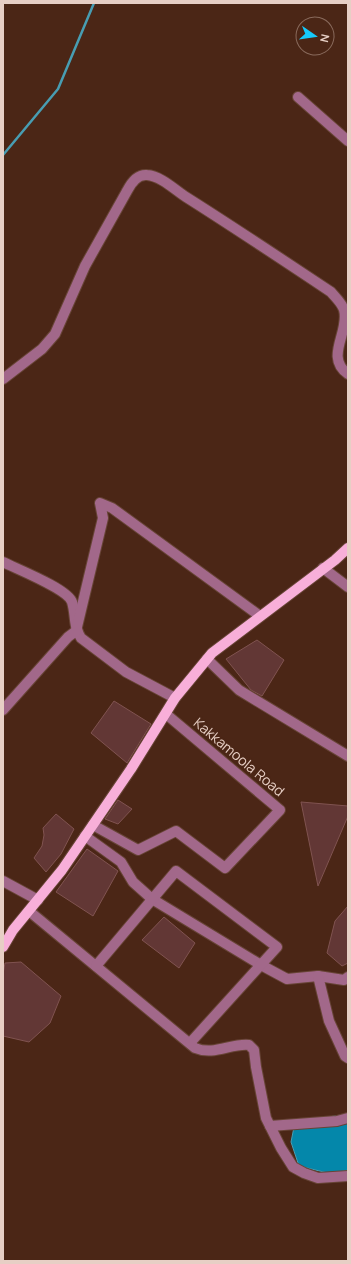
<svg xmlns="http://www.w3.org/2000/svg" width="351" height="1264" viewBox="0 0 351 1264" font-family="Manrope,sans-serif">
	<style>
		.water { fill: #0487aa; stroke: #489db2 }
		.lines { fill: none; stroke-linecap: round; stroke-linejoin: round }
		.stream { stroke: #489db2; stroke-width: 2.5 }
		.building { fill: #623735; stroke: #805350 }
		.minor-casing { stroke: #674436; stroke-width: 12 }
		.major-casing { stroke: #674436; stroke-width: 12 }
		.minor { stroke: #a2688a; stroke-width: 10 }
		.major { stroke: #f8afd9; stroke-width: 10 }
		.labels { text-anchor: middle; stroke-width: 4; stroke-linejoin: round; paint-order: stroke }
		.street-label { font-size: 14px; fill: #e7cfc5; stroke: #4b2616 }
	</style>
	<rect width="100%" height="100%" fill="#4b2616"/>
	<path class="water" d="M348 1114V1170L332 1174 299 1166 291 1142 295 1122Z"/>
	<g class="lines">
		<path class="stream" d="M3 155 58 89 94 3"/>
	</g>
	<g class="building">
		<path d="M257 640 284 660 262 696 251 690 226 659Z"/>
		<path d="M114 701 151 724 127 763 91 733Z"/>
		<path d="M118 800 132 809 118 824 105 819Z"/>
		<path d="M301 802 348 806V816L318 886Z"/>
		<path d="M56 814 74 829 61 854 46 872 34 858 42 846 44 835 43 828Z"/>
		<path d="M87 849 118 871 93 916 56 892Z"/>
		<path d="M348 906V963L342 966 327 953 335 921Z"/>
		<path d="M164 917 195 943 179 968 142 940Z"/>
		<path d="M21 962 61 996 50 1023 29 1042 3 1036V974L5 963Z"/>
	</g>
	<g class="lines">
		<defs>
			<g id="minor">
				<path d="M298 97 348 141"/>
				<path d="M3 379 42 349 55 334 85 266 127 191C131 183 137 174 147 175 161 176 175 190 186 197 235 228 283 260 331 292 336 298 342 303 344 310 350 332 324 357 348 374"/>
				<path d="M3 562C17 569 68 589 72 602 76 615 73 626 81 638L126 672 175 698"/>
				<path d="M323 568 348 587"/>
				<path d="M207 659 239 690 348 756"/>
				<path d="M3 710 68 637 76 631 103 518 100 503 112 508 260 616"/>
				<path d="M93 825 138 850 176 831 225 868 280 810 166 714"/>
				<path d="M85 836 121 862 133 882 152 899 261 965 287 979 318 976 344 980 348 977"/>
				<path d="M3 881 38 900"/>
				<path d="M29 911 195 1048C214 1056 231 1043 249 1045L254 1050 256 1067 266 1118 281 1148 293 1167 304 1173 318 1178 348 1176"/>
				<path d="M96 966 176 871 277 947 190 1043"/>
				<path d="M318 976 329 1021 345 1056 348 1058"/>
				<path d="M270 1126 337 1121 348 1118"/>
			</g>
			<path id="major" d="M3 947 13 930 62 870 131 769 175 698 212 653 335 560 348 548"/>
		</defs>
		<use href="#minor" class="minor-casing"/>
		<use href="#major" class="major-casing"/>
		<use href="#minor" class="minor"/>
		<use href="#major" class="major"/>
	</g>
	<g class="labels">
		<g class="street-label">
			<text transform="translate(239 757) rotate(40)" y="5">Kakkamoola Road</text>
		</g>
	</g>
	<rect width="351" height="1264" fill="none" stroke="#e7cfc5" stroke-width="8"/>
	<g transform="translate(315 36) rotate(103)"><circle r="19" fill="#4b2616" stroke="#896a5c"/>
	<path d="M0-3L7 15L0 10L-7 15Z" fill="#15cafb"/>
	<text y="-6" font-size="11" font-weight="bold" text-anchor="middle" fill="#e7cfc5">N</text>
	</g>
</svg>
